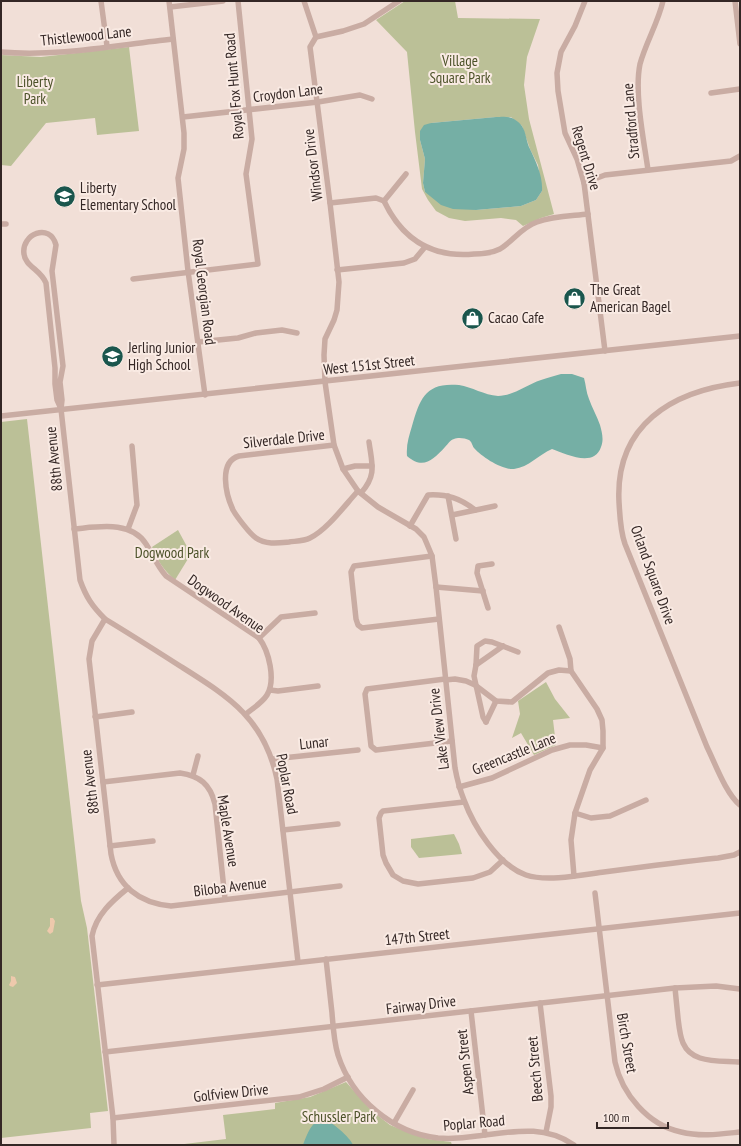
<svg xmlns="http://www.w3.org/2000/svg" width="741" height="1146" viewBox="0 0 741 1146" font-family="'PT Sans Narrow',sans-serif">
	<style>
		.green { fill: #bbc097; fill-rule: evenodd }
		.sand { fill: #eec9ac }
		.water { fill: #75afa5 }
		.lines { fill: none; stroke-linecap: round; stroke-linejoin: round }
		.minor { stroke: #c9aca3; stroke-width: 5.5 }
		.labels { text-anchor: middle; stroke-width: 4; stroke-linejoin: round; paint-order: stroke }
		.street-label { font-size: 15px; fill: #342725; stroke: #f9eae3 }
		.park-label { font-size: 15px; fill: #4c5229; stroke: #f9eae3 }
		.poi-label { font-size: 15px; fill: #342725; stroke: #f9eae3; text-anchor: start }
	</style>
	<rect width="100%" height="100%" fill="#f1dfd7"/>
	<g class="green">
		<path d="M405 1H455L458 18 540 19 527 57 524 85 529 119 554 214 541 218 523 226 516 220 501 218 465 221 449 218 436 211 428 200 422 189 415 132 407 52 376 20ZM496 117H511L522 126 530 149 538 165 542 191 536 200 521 206 476 210 425 192 423 183 425 159 420 140 431 123Z"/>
		<path d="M129 47 139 131 97 135 95 118 46 123 11 166 1 165V55L41 57Z"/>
		<path d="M27 419 81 901 87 928 108 1111 90 1113 91 1128 1 1138V422Z"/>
		<path d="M178 530 191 554 175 580C163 570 158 561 152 547Z"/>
		<path d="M546 682 555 699 570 718 553 720 556 745 534 755 521 733 512 738 520 714 518 701Z"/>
		<path d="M454 834 459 844 462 854 419 858 411 847V839Z"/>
		<path d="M346 1082 372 1111 390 1125 415 1135 428 1139 451 1142 452 1145H176L226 1139 223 1115 275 1109V1103L310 1097Z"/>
	</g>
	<g class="sand">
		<path d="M50 918H53L55 921 53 932 50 934 47 931 50 926Z"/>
		<path d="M11 976 15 977 17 983 13 987 10 986 9 985 11 981Z"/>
	</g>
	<g class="water">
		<path d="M496 117C500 117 507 116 512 118 528 126 524 137 530 149 536 162 543 176 542 191L536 200 521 206 476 210 453 209 441 205 425 192 423 183 425 159 420 140V131L424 125 431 123Z"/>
		<path d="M561 374H572L584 378C586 385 586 392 589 399 592 408 597 416 600 425 602 432 604 440 601 447 594 468 566 454 552 449 538 455 529 467 514 469 502 470 482 457 474 448 472 445 472 442 469 440 465 438 458 437 454 439 450 440 448 444 445 447 433 460 423 470 407 456 406 445 409 436 412 426 420 398 426 382 459 385 472 387 484 395 498 396 513 396 526 385 541 380 547 378 554 376 561 374Z"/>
		<path d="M323 1119C330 1120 351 1138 353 1145H303C307 1135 311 1121 323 1119Z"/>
	</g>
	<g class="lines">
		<g class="minor">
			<path d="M101 1 107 46"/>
			<path d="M169 1 184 133V149L178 178 188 271 205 395"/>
			<path d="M304 1 316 37"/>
			<path d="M399 1 364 24 343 31 316 37 310 47 330 203 339 282 337 310 334 320 325 339 324 355 325 382 334 445 343 469 358 491 378 507 416 529 424 537 427 544 432 556 436 587 455 768C457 779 460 790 464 800 474 827 498 865 526 875 547 882 582 875 604 872 642 867 680 862 718 858L734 855 740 852"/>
			<path d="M585 1 575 26 561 52 557 73 558 91 565 133 577 159 584 183 605 351"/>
			<path d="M735 1 740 44"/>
			<path d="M170 7 223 1"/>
			<path d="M1 52C58 57 116 45 173 39"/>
			<path d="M711 93 740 89"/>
			<path d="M183 117 318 102 360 95 372 99"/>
			<path d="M648 170C644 141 634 93 640 64 646 42 658 23 663 1"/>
			<path d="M584 183 605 175 731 161 740 156"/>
			<path d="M384 201 406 174"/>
			<path d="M330 203 376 198 384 201C402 239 431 258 474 254 483 254 492 253 500 249 513 241 522 227 537 222 553 216 571 216 588 214"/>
			<path d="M1 224H6"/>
			<path d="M337 270 404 263 415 259 425 247"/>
			<path d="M133 279 258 264 246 174 252 139 238 1"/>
			<path d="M198 342 238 338 256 333 282 330 297 333"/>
			<path d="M740 383C672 391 615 425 619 502 620 516 620 530 625 544L707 747C715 763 726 794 740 805"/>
			<path d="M61 409 57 400 55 384V368L46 283C41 270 25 266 24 254 21 234 50 222 56 245L52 271 63 366 60 382 62 400 61 409 80 580C86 597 92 606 105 619 130 634 155 650 180 666 229 697 264 718 277 779L298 962"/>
			<path d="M1 416 740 336"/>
			<path d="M334 445 239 456C218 462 226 495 233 510 237 517 250 534 256 538 266 545 279 543 289 542 296 541 304 541 310 538 327 530 345 505 358 491"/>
			<path d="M343 469 355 466H372"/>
			<path d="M361 493C377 475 372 464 369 442"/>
			<path d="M448 496 456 539"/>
			<path d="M452 515 495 506"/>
			<path d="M410 526 428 495C447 494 460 498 475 510"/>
			<path d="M74 529C97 527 131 520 146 544 153 555 157 566 166 576L259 638C269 651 276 680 267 695 262 703 253 708 246 714"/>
			<path d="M128 529 137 505 132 446"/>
			<path d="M432 556 354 566 351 572 356 619 358 625 362 628 439 619"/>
			<path d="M436 587 483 591"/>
			<path d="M488 608 477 573 478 566 492 564"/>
			<path d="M105 619 92 641 89 659 111 854C117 886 139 903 171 906L340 886"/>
			<path d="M559 627 570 659 571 671"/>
			<path d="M259 638 281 617 315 613"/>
			<path d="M476 665 503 646"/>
			<path d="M445 679 367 689 365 694 371 746 376 750 452 741"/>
			<path d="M445 680 455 679 466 681 475 685 496 701 512 702 548 673 559 670 571 671 597 709 602 720 603 731V748L590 770 575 813 571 840 574 876"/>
			<path d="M270 690 278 691 318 686"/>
			<path d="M95 717 132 712"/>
			<path d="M486 722 483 717 474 676 476 665 477 646 485 641 492 642 518 652"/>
			<path d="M486 722 496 701"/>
			<path d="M273 759 358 750"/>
			<path d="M193 775 198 756"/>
			<path d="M103 782 180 773C200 776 210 784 215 804L225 899"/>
			<path d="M459 787 492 778 552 750 570 745H586L603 748"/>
			<path d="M464 802 383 811 381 813 379 818 383 855 386 863 393 875 403 881 418 884 473 878 490 872 503 860"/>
			<path d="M575 813 591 818 610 816 646 800"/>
			<path d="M283 830 338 824"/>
			<path d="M110 846 153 841"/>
			<path d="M595 893 615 1062C622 1094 648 1125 681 1132 701 1137 721 1134 740 1132"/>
			<path d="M326 959C328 977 330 995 332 1013 333 1027 334 1042 338 1055 352 1099 393 1133 438 1138 451 1139 464 1138 477 1136 512 1132 543 1124 574 1145"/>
			<path d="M97 985 740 913"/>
			<path d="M675 988C676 998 677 1008 678 1018 680 1035 681 1052 700 1058 712 1062 727 1061 740 1062"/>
			<path d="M540 1003 551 1096V1107L546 1132"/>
			<path d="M471 1011 485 1135"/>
			<path d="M105 1052 675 988 716 986 740 989"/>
			<path d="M113 1118 299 1097 324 1089 348 1077"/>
			<path d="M394 1123 413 1090"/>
			<path d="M114 1145 113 1118 92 936C96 915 112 901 128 888"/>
		</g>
	</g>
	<defs>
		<symbol id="school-disc" viewBox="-11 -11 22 22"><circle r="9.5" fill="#1a564d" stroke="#f9eae3"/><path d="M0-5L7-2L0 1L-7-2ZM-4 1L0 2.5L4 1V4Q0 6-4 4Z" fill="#fff"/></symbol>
		<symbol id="shop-disc" viewBox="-11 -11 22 22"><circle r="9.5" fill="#1a564d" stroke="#f9eae3"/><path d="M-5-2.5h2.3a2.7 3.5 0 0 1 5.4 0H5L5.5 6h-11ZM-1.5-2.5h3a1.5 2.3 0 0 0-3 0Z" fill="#fff"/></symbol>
	</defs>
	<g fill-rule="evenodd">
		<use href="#school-disc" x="52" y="184" width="25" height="25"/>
		<use href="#shop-disc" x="562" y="286" width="25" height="25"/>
		<use href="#shop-disc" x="460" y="306" width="25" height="25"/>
		<use href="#school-disc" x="100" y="344" width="25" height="25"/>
	</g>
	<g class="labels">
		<g class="street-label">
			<text transform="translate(86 36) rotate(-6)" y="5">Thistlewood Lane</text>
			<text transform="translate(234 86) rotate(-95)" y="5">Royal Fox Hunt Road</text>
			<text transform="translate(288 93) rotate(-7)" y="5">Croydon Lane</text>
			<text transform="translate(631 121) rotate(-95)" y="5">Stradford Lane</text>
			<text transform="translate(586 158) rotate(73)" y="5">Regent Drive</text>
			<text transform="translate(313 165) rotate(-97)" y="5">Windsor Drive</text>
			<text transform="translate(204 292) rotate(83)" y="5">Royal Georgian Road</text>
			<text transform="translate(369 365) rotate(-6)" y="5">West 151st Street</text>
			<text transform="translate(284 439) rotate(-6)" y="5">Silverdale Drive</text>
			<text transform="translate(54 459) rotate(-96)" y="5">88th Avenue</text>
			<text transform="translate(653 575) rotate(70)" y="5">Orland Square Drive</text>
			<text transform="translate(226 604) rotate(35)" y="5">Dogwood Avenue</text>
			<text transform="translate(439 729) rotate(-97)" y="5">Lake View Drive</text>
			<text transform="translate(314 743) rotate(-6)" y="5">Lunar</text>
			<text transform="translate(514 754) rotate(-22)" y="5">Greencastle Lane</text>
			<text transform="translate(90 782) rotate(-97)" y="5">88th Avenue</text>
			<text transform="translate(287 784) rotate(79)" y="5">Poplar Road</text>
			<text transform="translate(228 831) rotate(81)" y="5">Maple Avenue</text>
			<text transform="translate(230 887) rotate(-7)" y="5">Biloba Avenue</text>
			<text transform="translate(417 937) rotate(-6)" y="5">147th Street</text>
			<text transform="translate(421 1005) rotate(-7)" y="5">Fairway Drive</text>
			<text transform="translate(627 1043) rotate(80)" y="5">Birch Street</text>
			<text transform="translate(465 1062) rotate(-96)" y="5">Aspen Street</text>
			<text transform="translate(535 1069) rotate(-95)" y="5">Beech Street</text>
			<text transform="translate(231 1093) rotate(-6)" y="5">Golfview Drive</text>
			<text transform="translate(474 1123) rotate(-5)" y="5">Poplar Road</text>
		</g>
		<g class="park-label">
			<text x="460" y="66">Village<tspan x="460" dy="17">Square Park</tspan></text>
			<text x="35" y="87">Liberty<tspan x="35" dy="17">Park</tspan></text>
			<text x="172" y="558">Dogwood Park</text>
			<text x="339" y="1122">Schussler Park</text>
		</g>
		<g class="poi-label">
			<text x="80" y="193">Liberty<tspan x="80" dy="17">Elementary School</tspan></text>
			<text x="590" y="295">The Great<tspan x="590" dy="17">American Bagel</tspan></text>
			<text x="488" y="323">Cacao Cafe</text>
			<text x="128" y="353">Jerling Junior<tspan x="128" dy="17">High School</tspan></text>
		</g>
	</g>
	<rect width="741" height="1146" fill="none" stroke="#342725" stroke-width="4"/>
	<path d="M597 1122v6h71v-6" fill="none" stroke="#342725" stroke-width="2"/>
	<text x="603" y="1122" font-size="12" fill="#342725" stroke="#f9eae3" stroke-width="3" paint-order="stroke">100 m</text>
</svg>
